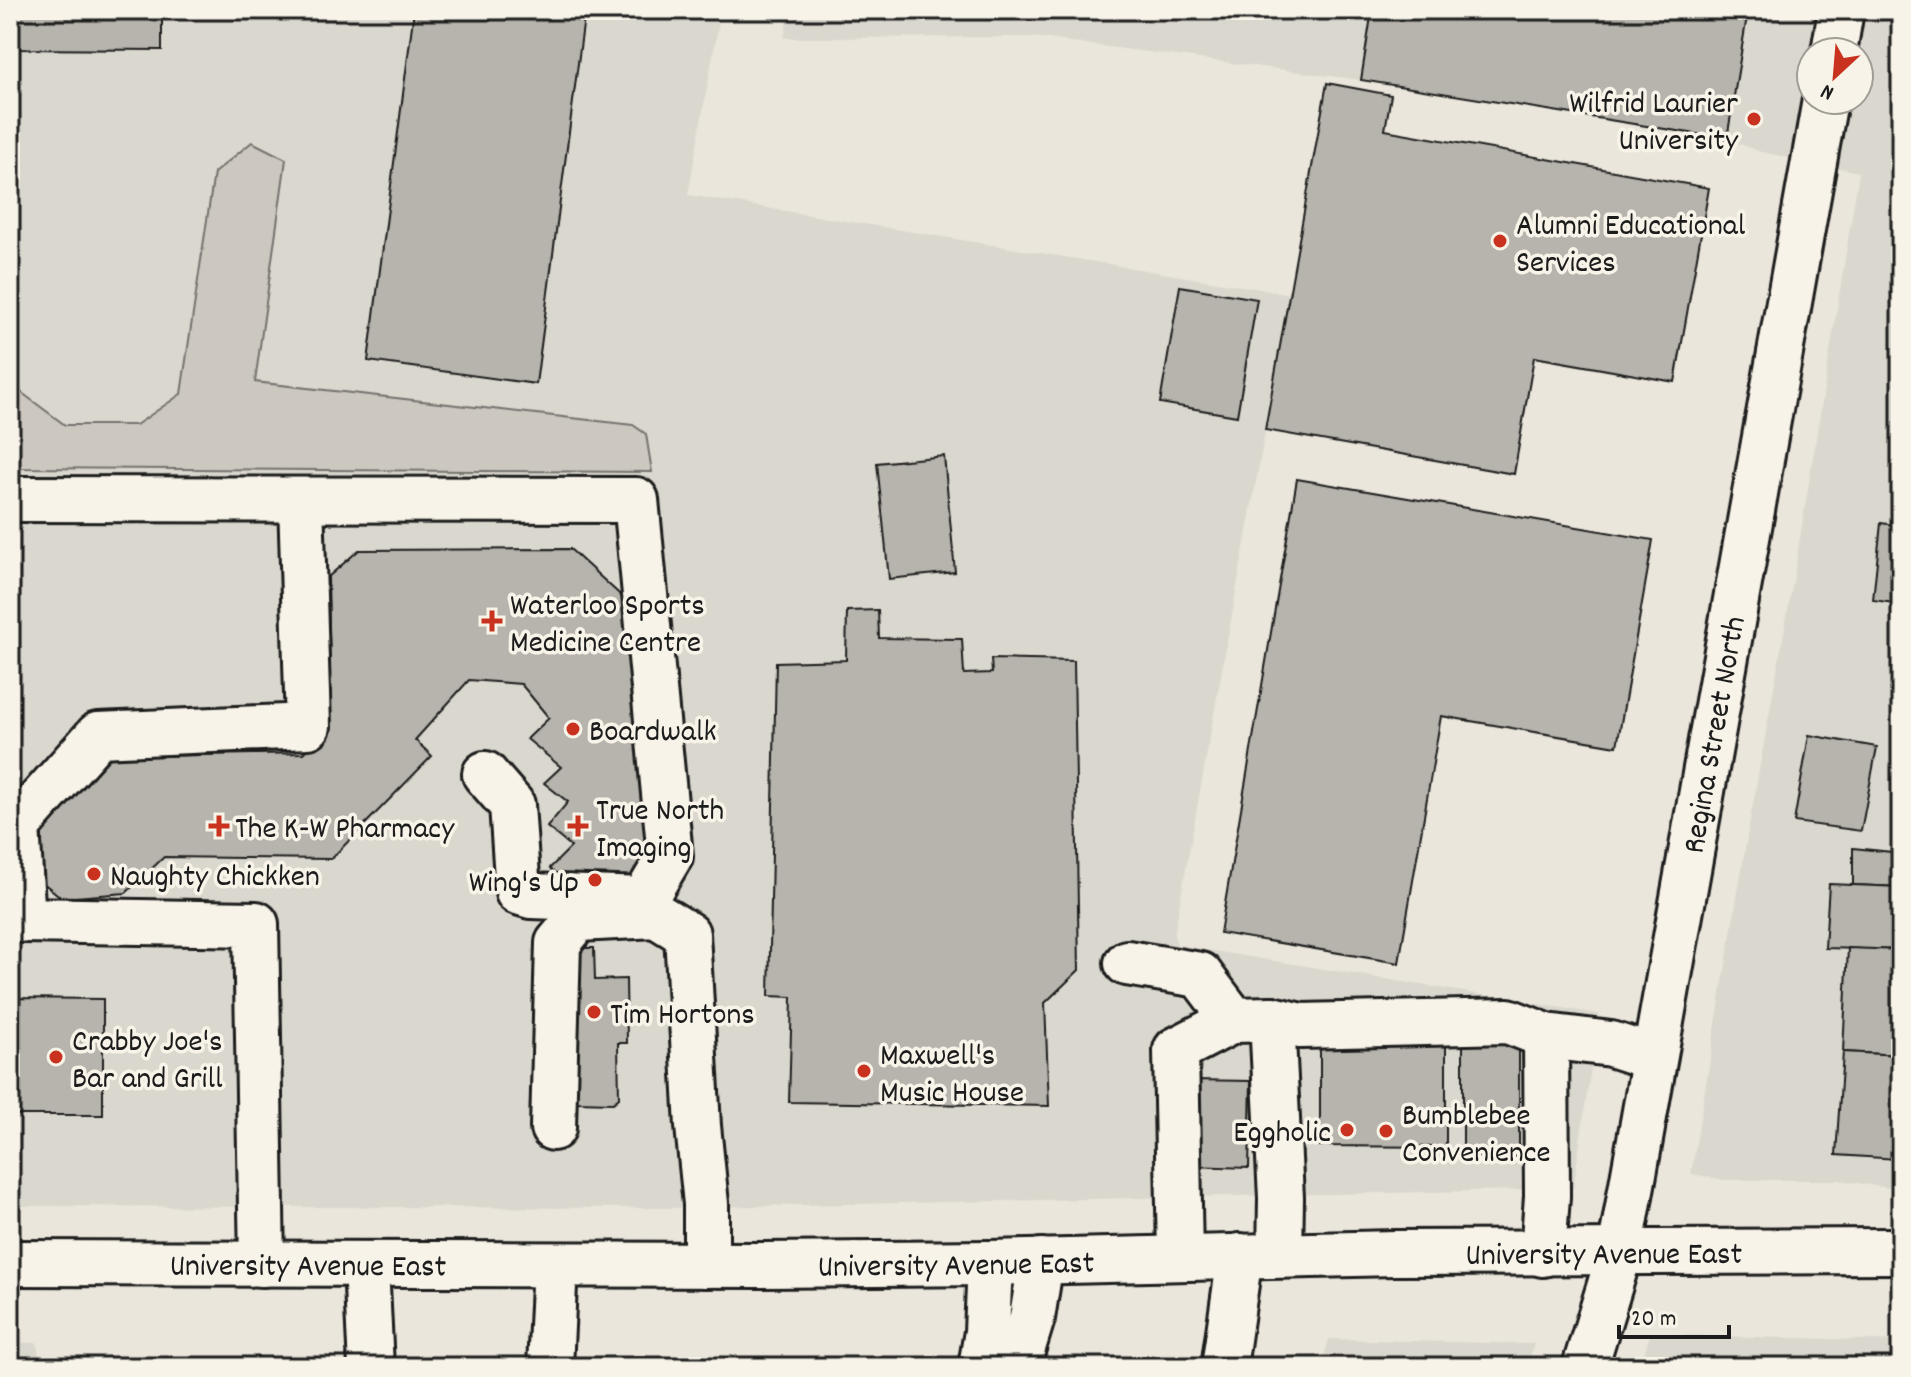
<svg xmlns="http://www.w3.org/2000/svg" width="1911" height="1377" viewBox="0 0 1911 1377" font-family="Dekko,sans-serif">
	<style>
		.built { fill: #dad7ce; fill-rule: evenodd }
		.green { fill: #ccc8c0; stroke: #74726e; stroke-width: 2 }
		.building { fill: #b6b4ac; stroke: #1c1c1c; stroke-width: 2 }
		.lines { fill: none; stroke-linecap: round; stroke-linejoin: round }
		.minor-casing { stroke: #1c1c1c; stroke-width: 50 }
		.major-casing { stroke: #1c1c1c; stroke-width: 50 }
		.minor { stroke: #f7f3e8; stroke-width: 44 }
		.major { stroke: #f7f3e8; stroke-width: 44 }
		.poi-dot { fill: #c8321e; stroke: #f7f3e8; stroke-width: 3 }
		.labels { text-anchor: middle; stroke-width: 7; stroke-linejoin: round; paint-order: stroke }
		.poi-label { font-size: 32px; fill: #1c1c1c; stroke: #f7f3e8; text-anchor: start }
		.street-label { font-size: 32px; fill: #1c1c1c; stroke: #f7f3e8 }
	</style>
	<rect width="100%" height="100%" fill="#eae6dc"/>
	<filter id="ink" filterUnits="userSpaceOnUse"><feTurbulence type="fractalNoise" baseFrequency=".0125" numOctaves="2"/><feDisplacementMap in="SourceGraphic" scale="16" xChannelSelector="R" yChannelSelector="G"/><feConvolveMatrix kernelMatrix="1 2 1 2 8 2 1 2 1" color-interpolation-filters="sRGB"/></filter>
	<g filter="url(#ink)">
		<g class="built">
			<path d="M10 10H721L688 195 1290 294 1174 935 1177 945 1599 1014 1573 1189 663 1208 10 1206Z"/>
			<path d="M789 10H1901V1190L1839 1180H1725L1691 1174 1749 826 1792 588 1859 172 1761 152 1727 139 1361 80 1032 37 784 38ZM1811 52H1859V100H1811Z"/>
			<path d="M1650 1334 1901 1341V1367H1640Z"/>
			<path d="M1329 1339 1534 1344 1527 1367H1321Z"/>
			<path d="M10 1342 37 1343 41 1367H10Z"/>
		</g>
		<path class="green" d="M252 142 286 159 255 382 633 425 646 434 652 472 10 468V384L65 425H136L181 394 214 173Z"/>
		<g class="building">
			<path d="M10 10H162V50L10 49Z"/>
			<path d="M414 10H585L536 384 368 361Z"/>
			<path d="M1372 10H1748L1727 139 1361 80Z"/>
			<path d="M1327 83 1391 95 1385 130 1709 188 1675 382 1534 357 1514 474 1265 430Z"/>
			<path d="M1180 286 1257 299 1237 416 1160 403Z"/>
			<path d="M944 456 955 572 889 579 877 463Z"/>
			<path d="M1297 479 1653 540 1617 746 1441 716 1399 963 1220 933Z"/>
			<path d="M1881 523 1901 526V604L1873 600Z"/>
			<path d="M570 549 628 602 652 878 575 896 550 868 571 847 547 827 568 802 544 783 561 767 527 739 549 718 521 684 469 680 415 740 432 756 331 859 164 857 126 893 62 898 42 882V829L111 757 304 753 331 727 328 577 359 550Z"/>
			<path d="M878 610 879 638 962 639 964 674 992 673 991 659 1074 661 1079 970 1045 1003 1049 1106 789 1102 792 997 769 996 776 662 846 660 847 611Z"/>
			<path d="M1809 735 1877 747 1861 831 1794 822Z"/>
			<path d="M1853 848 1901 853V887L1853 885Z"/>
			<path d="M1829 884 1901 887V950L1825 948Z"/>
			<path d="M573 948H594L595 980 626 979 627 1043H618L619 1098 613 1103 576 1102 569 1093Z"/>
			<path d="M1848 948 1901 950 1900 1055 1843 1052Z"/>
			<path d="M10 998 103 999V1115H10Z"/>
			<rect x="1463" y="1032" width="56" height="125"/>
			<path d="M1320 1040 1446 1041V1147L1320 1146Z"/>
			<path d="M1843 1052 1900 1055 1898 1159 1836 1155Z"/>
			<path d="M1192 1080 1251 1081 1249 1168 1190 1166Z"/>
		</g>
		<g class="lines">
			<defs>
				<g id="minor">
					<path d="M1834 52 1841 10"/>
					<path d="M10 499 636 500 670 856 644 900 531 896 518 892 512 805 485 774"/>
					<path d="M1127 963 1200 975 1234 1020"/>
					<path d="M1272 1019 1281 1198 1280 1255"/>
					<path d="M553 1128 558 943 578 919 656 915 687 934 698 1126 706 1204V1265"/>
					<path d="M1543 1254 1547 1196 1546 1036"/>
					<path d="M1180 1257 1176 1050 1234 1020 1272 1019 1301 1026 1508 1021 1546 1036 1611 1044 1654 1058"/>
					<path d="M262 1264 256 924 23 920 17 826 98 735 308 726 301 500"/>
					<path d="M366 1266 371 1367"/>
					<path d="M550 1367 555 1265"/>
					<path d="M981 1367 987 1332 990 1263"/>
					<path d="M1017 1367 1032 1318 1041 1261"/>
					<path d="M1224 1367 1240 1256"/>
					<path id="s1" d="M1585 1367 1620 1252 1825 100"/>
				</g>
				<g id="major">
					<path id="s2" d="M10 1263 763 1265 990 1263 1395 1253 1901 1251"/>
				</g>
			</defs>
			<use href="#minor" class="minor-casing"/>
			<use href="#major" class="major-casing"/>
			<use href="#minor" class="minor"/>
			<use href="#major" class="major"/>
		</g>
	</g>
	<g class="poi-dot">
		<circle cx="1754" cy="119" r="8"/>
		<circle cx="1500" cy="241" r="8"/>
		<path d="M488 609h8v8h8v8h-8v8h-8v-8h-8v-8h8z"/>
		<circle cx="573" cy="729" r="8"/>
		<path d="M215 814h8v8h8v8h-8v8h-8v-8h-8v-8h8z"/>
		<path d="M574 814h8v8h8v8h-8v8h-8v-8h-8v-8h8z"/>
		<circle cx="94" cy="874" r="8"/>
		<circle cx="595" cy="880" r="8"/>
		<circle cx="594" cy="1012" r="8"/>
		<circle cx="56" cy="1057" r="8"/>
		<circle cx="864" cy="1071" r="8"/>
		<circle cx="1347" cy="1130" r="8"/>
		<circle cx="1386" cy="1131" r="8"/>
	</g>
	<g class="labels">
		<g class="poi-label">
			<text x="1738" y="112" text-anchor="end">Wilfrid Laurier<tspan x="1738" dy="37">University</tspan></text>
			<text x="1516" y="234">Alumni Educational<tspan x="1516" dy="37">Services</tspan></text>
			<text x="510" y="614">Waterloo Sports<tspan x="510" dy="37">Medicine Centre</tspan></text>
			<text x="589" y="740">Boardwalk</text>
			<text x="596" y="819">True North<tspan x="596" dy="37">Imaging</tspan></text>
			<text x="235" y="837">The K-W Pharmacy</text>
			<text x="110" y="885">Naughty Chickken</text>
			<text x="579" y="891" text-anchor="end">Wing's Up</text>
			<text x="610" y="1023">Tim Hortons</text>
			<text x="72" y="1050">Crabby Joe's<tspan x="72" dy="37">Bar and Grill</tspan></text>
			<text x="880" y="1064">Maxwell's<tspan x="880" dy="37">Music House</tspan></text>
			<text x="1402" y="1124">Bumblebee<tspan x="1402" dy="37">Convenience</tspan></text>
			<text x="1331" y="1141" text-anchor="end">Eggholic</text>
		</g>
		<g class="street-label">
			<text dy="11" stroke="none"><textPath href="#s1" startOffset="646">Regina Street North</textPath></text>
			<text dy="11" stroke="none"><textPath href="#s2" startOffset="1594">University Avenue East</textPath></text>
			<text dy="11" stroke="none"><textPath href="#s2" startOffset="946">University Avenue East</textPath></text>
			<text dy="11" stroke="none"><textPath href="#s2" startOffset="298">University Avenue East</textPath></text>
		</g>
	</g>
	<rect width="1911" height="1377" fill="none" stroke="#f7f3e8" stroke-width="40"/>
	<rect x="20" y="20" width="1871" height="1337" fill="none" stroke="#1c1c1c" stroke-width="3" filter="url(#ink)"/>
	<g transform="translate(1835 76) rotate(206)"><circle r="38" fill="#f7f3e8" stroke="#9f9d96" stroke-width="2"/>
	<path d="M0-6L14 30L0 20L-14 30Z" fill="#c8321e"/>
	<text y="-12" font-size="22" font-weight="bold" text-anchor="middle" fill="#1c1c1c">N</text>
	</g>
	<path d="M1619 1325v12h110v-12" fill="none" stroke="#1c1c1c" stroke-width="4"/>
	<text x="1631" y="1325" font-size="24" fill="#1c1c1c" stroke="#f7f3e8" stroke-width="6" paint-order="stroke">20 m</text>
</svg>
